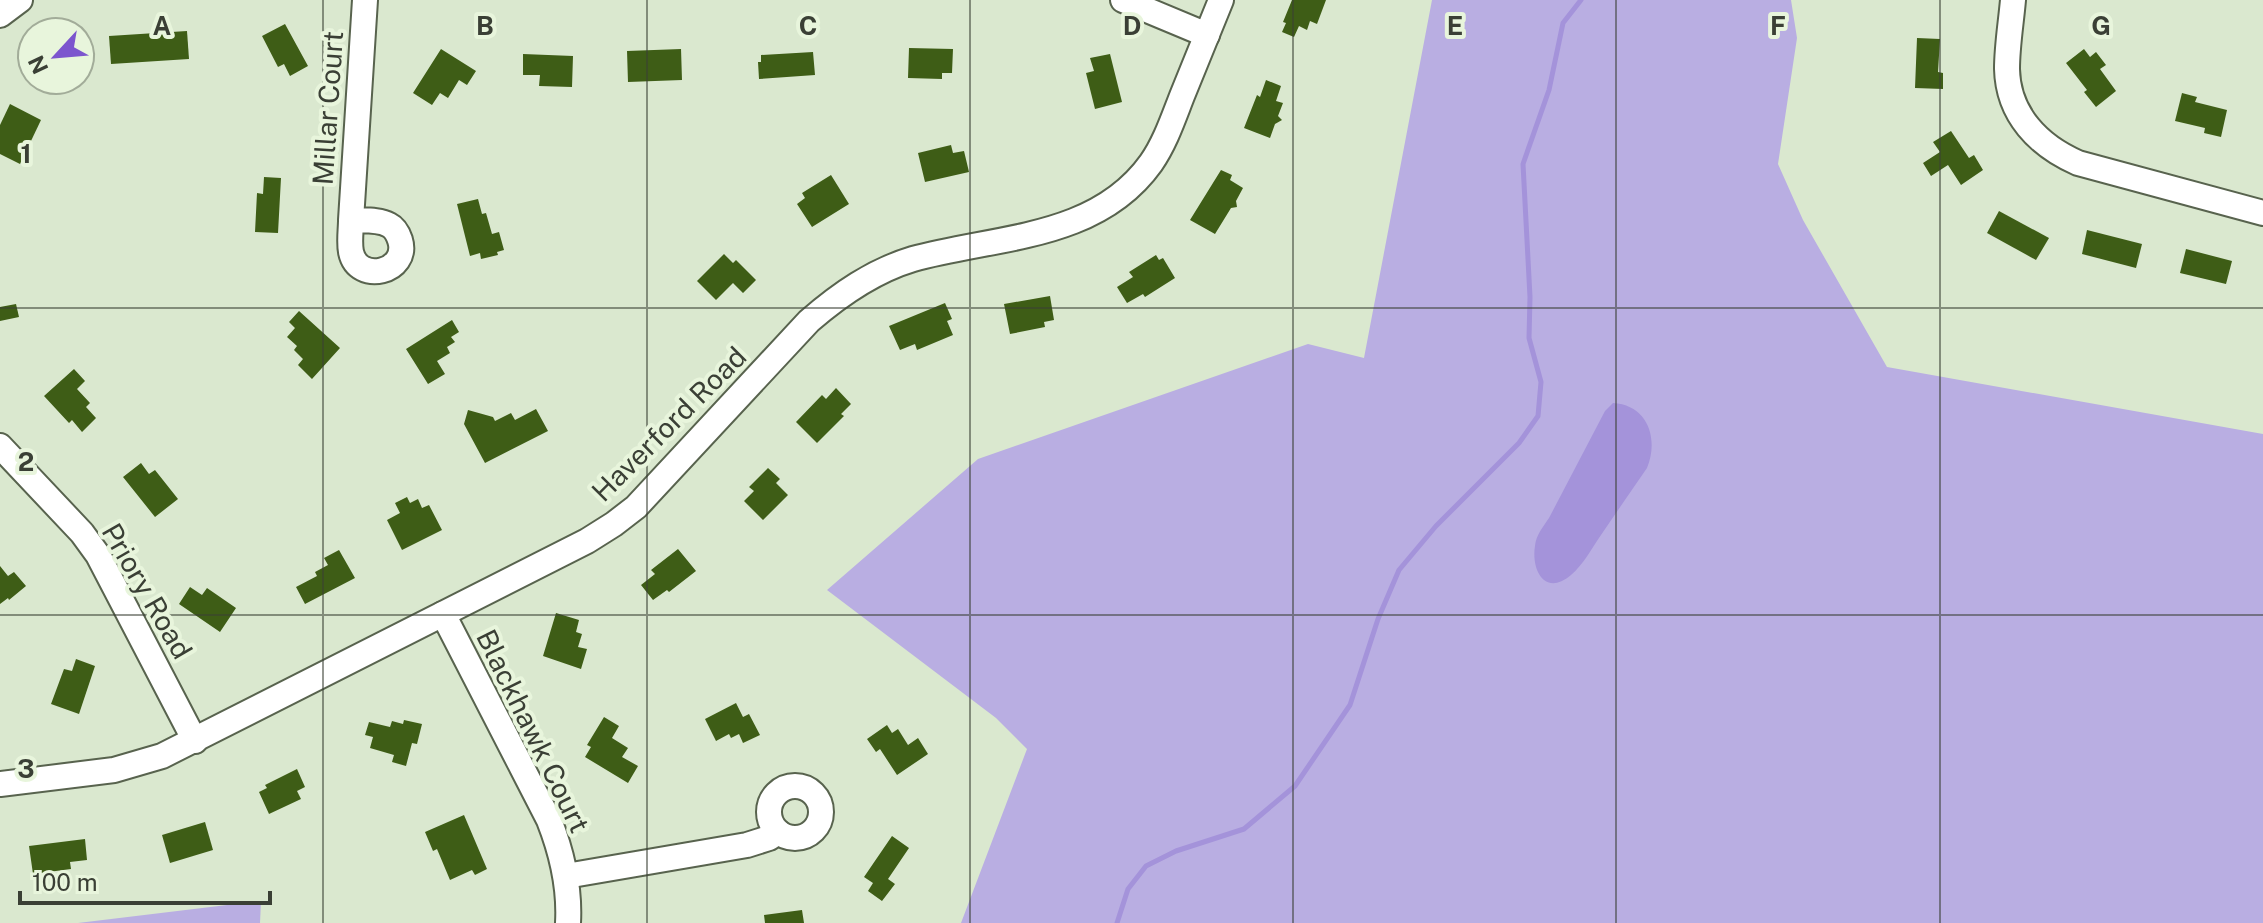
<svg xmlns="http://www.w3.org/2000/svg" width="2263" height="923" viewBox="0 0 2263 923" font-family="'Public Sans',sans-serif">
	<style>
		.green { fill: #b9aee2 }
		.water { fill: #a493da }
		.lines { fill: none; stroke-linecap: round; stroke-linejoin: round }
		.stream { stroke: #a493da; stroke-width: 5 }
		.building { fill: #3e5d16 }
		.minor-casing { stroke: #58634e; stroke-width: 28 }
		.minor { stroke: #fff; stroke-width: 24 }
		.grid { fill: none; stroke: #3a3f35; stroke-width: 2; stroke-opacity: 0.55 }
		.labels { text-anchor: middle; stroke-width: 8; stroke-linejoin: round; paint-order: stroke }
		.street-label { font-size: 28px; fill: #3a3f35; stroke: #e8f5dc }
		.grid-label { font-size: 26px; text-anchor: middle; font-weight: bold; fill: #3a3f35; stroke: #e8f5dc; stroke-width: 8; stroke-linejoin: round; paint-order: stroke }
	</style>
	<rect width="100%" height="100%" fill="#dae8cf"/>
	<g class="green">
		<path d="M1432 0H1791L1797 38 1778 164 1803 220 1887 367 2263 434V923H961L1027 749 996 718 827 590 978 459 1308 344 1364 358Z"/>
		<path d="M261 901 260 923H78Z"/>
	</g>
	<path class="water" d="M1613 403C1648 405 1659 439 1647 468 1631 491 1616 513 1601 535 1592 548 1583 565 1571 575 1545 597 1531 570 1535 546 1536 535 1543 527 1549 518L1605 411Z"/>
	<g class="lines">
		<path class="stream" d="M1117 923 1128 889 1146 866 1176 851 1244 829 1295 786 1350 705 1378 619 1399 570 1436 526 1519 443 1538 416 1541 382 1529 338 1530 297 1523 164 1549 90 1563 23 1581 0"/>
	</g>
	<g class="building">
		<path d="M1292 0H1326L1317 24 1310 21 1307 30 1299 26 1294 37 1282 32 1286 23 1283 22Z"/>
		<path d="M285 24 308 66 290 76 284 64 278 67 262 36Z"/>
		<path d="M187 31 189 59 111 64 109 36Z"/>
		<path d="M1917 38 1940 39 1938 72 1943 73V89L1915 88Z"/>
		<path d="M909 48 953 49 952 73H942V79L908 78Z"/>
		<path d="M441 49 476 71 467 85 459 80 448 98 440 93 432 105 413 93Z"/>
		<path d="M681 49 682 80 628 82 627 51Z"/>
		<path d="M2084 49 2090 57 2096 52 2106 65 2100 69 2116 91 2096 107 2084 92 2087 90 2066 63Z"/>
		<path d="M813 52 815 75 759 79 758 62H761V55Z"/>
		<path d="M523 54 573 56 572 87 539 86 540 75H523Z"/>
		<path d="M1110 54 1122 102 1095 109 1086 73 1094 71 1090 58Z"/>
		<path d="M1266 80 1281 86 1276 101 1283 103 1278 116 1282 120 1275 124 1270 138 1244 128 1257 95 1260 97Z"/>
		<path d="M2182 93 2197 97 2195 102 2227 110 2221 137 2204 133 2205 128 2175 121Z"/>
		<path d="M10 104 41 120 20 164 0 154V125Z"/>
		<path d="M1951 131 1969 158 1974 155 1983 170 1961 185 1948 165 1931 176 1923 163 1940 152 1933 142Z"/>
		<path d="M951 145 953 153 964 151 969 172 925 182 918 153Z"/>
		<path d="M1221 170 1232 175 1230 180 1243 188 1236 201 1237 207 1231 208 1215 234 1190 220Z"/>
		<path d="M831 175 849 204 812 227 797 204 805 198 802 193Z"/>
		<path d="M264 177 281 178 278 233 255 232 257 193 263 194Z"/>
		<path d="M478 199 482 214 486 213 492 234 499 232 504 250 497 252 498 255 481 259 480 253 470 256 457 204Z"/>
		<path d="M1999 211 2049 238 2036 260 1987 233Z"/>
		<path d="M2087 230 2142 244 2136 268 2082 254Z"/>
		<path d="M2186 249 2232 261 2226 284 2180 273Z"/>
		<path d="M724 254 733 263 736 260 756 280 743 293 733 283 716 300 697 281Z"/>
		<path d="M1156 255 1159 260 1163 258 1175 278 1145 297 1143 294 1127 303 1117 287 1133 277 1129 272Z"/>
		<path d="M1050 296 1054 320 1044 322 1045 327 1010 334 1004 304Z"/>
		<path d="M945 303 952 319 947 321 953 335 917 350 915 344 900 350 889 326Z"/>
		<path d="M16 304 19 317 0 321V307Z"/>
		<path d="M299 311 340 348 312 379 298 365 303 359 294 350 297 346 287 337 295 328 289 322Z"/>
		<path d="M452 320 459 332 451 337 455 342 447 347 450 353 437 361 445 374 428 384 406 349Z"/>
		<path d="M74 369 85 381 77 389 90 403 86 407 96 418 82 432 72 420 69 423 44 396Z"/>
		<path d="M836 388 851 404 841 414 844 416 817 443 796 422 822 395 826 399Z"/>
		<path d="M536 409 548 431 485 463 464 424 468 410 493 417 495 421 511 413 515 420Z"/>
		<path d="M141 463 149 474 155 470 178 499 155 517 123 477Z"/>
		<path d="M768 468 780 479 776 483 788 495 763 520 744 501 754 491 749 487Z"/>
		<path d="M407 497 410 503 418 499 422 508 429 505 442 530 402 550 387 520 400 513 395 503Z"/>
		<path d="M678 549 696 571 669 592 667 590 653 600 641 585 655 574 651 570Z"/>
		<path d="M339 550 355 578 305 604 296 587 317 576 315 572 328 565 324 558Z"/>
		<path d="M0 566 8 576 14 572 26 586 9 600 8 598 0 604Z"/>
		<path d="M190 587 202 595 207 588 236 608 220 632 179 604Z"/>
		<path d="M556 613 579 620 576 632 582 634 578 647 587 649 581 669 543 656Z"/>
		<path d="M76 659 95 666 79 714 51 704 64 669 72 671Z"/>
		<path d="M736 703 743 717 749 714 760 735 743 743 739 734 731 738 729 734 716 741 705 719Z"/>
		<path d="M604 717 619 726 612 738 628 748 622 757 638 766 628 783 585 757 591 747 587 745Z"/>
		<path d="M404 720 422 724 417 744 412 743 406 766 392 762 394 755 370 748 373 737 365 735 369 722 390 727 392 721 403 724Z"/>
		<path d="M887 725 892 733 898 729 908 745 918 738 928 754 897 775 880 749 876 752 867 739Z"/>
		<path d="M297 769 305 787 297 791 301 799 269 814 259 792 267 788 265 785Z"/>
		<path d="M464 815 487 869 475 875 472 870 450 880 437 849 433 851 425 832Z"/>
		<path d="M205 822 213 850 170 863 162 835Z"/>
		<path d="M892 836 909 848 888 879 895 884 882 901 868 891 873 883 864 877Z"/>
		<path d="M85 839 87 860 70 862 71 869 33 874 29 846Z"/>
		<path d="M802 910 804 923H765L764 915Z"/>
	</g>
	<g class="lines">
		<defs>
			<g id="minor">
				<path d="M1123 0 1207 35"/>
				<path d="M2013 0C2011 23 2007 46 2007 69 2008 115 2039 146 2078 163L2263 213"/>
				<path d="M0 15 20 0"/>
				<path d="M351 220C363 221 378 219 389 225 395 228 398 234 400 240 410 272 358 285 351 252 349 242 351 230 351 220L365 0"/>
				<path d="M0 446 82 533 98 555 195 741"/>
				<path d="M443 614 549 820C562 853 570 887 568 923"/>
				<path d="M0 784 114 770 162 756 587 541 614 524 636 507 809 321C840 294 873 271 913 259 996 236 1096 240 1151 163 1165 143 1173 119 1182 96 1195 64 1208 32 1221 0"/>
				<circle cx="795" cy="812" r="26"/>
				<path d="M566 876 747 845 769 838 778 832"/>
			</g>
		</defs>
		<use href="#minor" class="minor-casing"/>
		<use href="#minor" class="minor"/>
	</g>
	<path class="grid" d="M323 0V923M647 0V923M970 0V923M1293 0V923M1616 0V923M1940 0V923M0 308H2263M0 615H2263"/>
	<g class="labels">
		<g class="street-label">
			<text transform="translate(328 108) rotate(-86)" y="10">Millar Court</text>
			<text transform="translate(669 424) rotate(-45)" y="10">Haverford Road</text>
			<text transform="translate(147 591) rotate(60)" y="10">Priory Road</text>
			<text transform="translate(533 731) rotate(64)" y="10">Blackhawk Court</text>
		</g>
	</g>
	<g class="grid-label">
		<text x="162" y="35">A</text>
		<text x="485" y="35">B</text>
		<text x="808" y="35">C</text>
		<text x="1132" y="35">D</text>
		<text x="1455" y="35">E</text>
		<text x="1778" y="35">F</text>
		<text x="2101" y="35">G</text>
		<text x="26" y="163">1</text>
		<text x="26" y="471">2</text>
		<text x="26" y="778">3</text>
	</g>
	<g transform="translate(56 56) rotate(244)"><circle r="38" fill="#e8f5dc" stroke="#a2ac99" stroke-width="2"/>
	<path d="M0-6L14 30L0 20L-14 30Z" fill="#7c55ce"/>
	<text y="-12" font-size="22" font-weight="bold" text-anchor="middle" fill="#3a3f35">N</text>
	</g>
	<path d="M20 891v12h250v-12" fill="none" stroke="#3a3f35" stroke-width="4"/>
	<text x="32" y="891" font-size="24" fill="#3a3f35" stroke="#e8f5dc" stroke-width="6" paint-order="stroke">100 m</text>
</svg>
